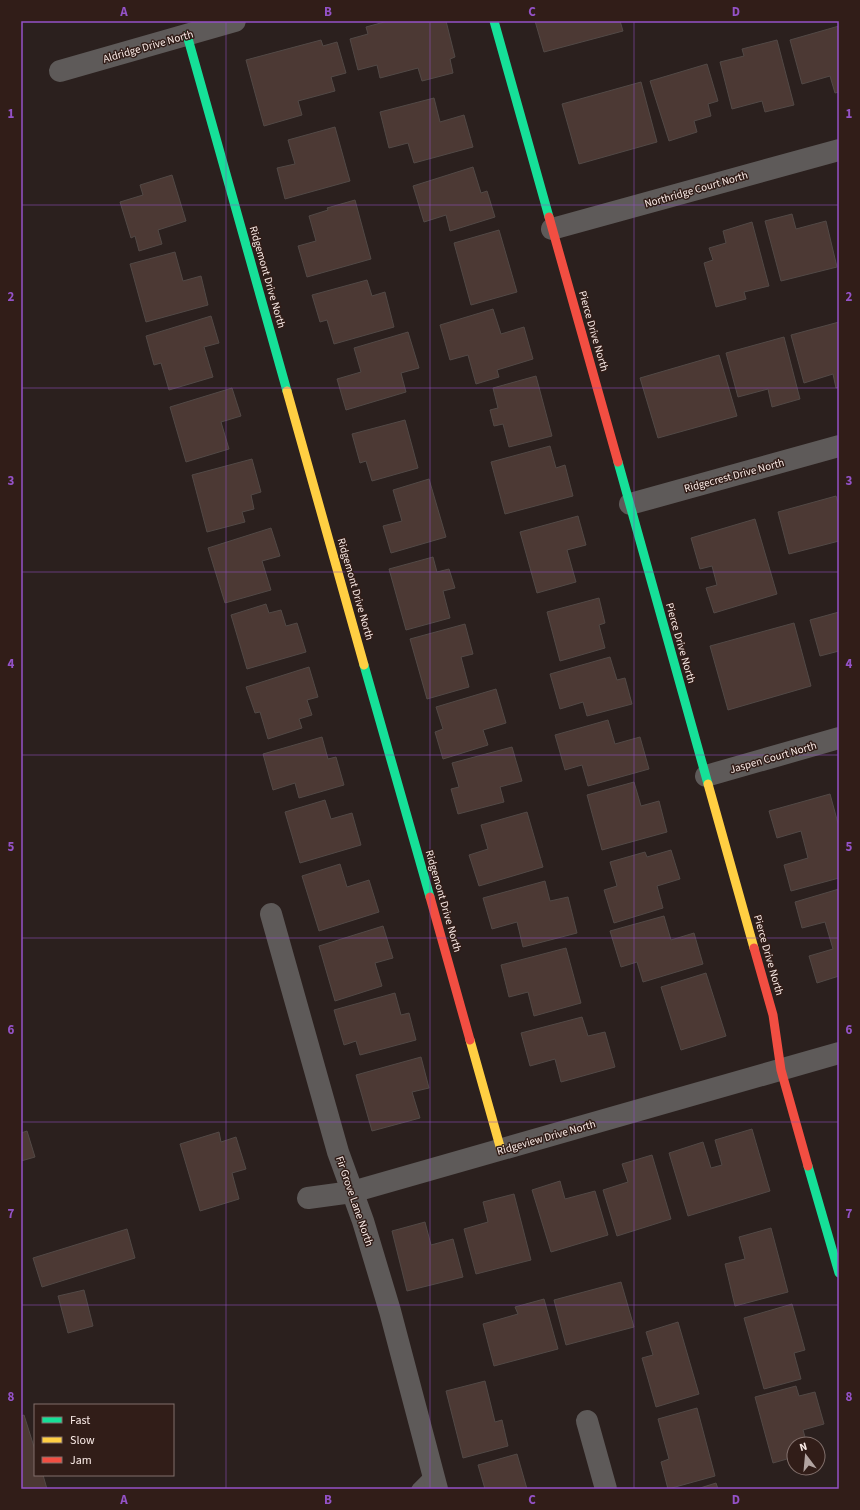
<svg xmlns="http://www.w3.org/2000/svg" width="860" height="1510" viewBox="0 0 860 1510" font-family="'Source Sans 3',sans-serif">
	<style>
		.building { fill: #4c3934; stroke: #524946 }
		.lines { fill: none; stroke-linecap: round; stroke-linejoin: round }
		.lane { stroke: #5e5a59; stroke-width: 13 }
		.street { stroke: #5e5a59; stroke-width: 22 }
		.fast { stroke: #16e098; stroke-width: 9 }
		.slow { stroke: #ffcf43; stroke-width: 9 }
		.jam { stroke: #f24e42; stroke-width: 9 }
		.grid { fill: none; stroke: #9452c7; stroke-width: 1; stroke-opacity: 0.55 }
		.labels { text-anchor: middle; stroke-width: 3; stroke-linejoin: round; paint-order: stroke }
		.street-label { font-size: 11px; fill: #faebe7; stroke: #311d18 }
		.neatline { fill: none; stroke: #9452c7; stroke-width: 1.5 }
		.grid-label { font-size: 13px; text-anchor: middle; font-weight: bold; fill: #9452c7 }
	</style>
	<rect width="100%" height="100%" fill="#2b201e"/>
	<g class="building">
		<path d="M388 21H446L455 57 450 59 453 73 422 81 418 68 380 78 377 65 358 70 350 39 368 34 366 27Z"/>
		<path d="M535 21H620L623 31 544 52Z"/>
		<path d="M839 26V92L835 93 830 76 802 84 790 40Z"/>
		<path d="M321 40 323 46 337 42 346 73 331 77 335 91 298 101 302 115 264 126 246 60Z"/>
		<path d="M777 40 794 105 765 112 762 101 732 109 720 62 744 56 742 49Z"/>
		<path d="M707 64 718 101 708 104 711 116 694 121 697 132 669 141 650 81Z"/>
		<path d="M641 82 657 142 579 164 562 104Z"/>
		<path d="M434 98 440 122 464 115 473 147 414 163 408 143 389 148 380 112Z"/>
		<path d="M335 127 350 181 285 199 277 168 295 164 288 140Z"/>
		<path d="M473 167 481 193 487 191 495 217 450 231 446 215 424 222 413 186Z"/>
		<path d="M172 175 186 221 158 230 162 244 139 251 135 236 131 238 120 202 143 195 140 185Z"/>
		<path d="M355 200 371 259 307 277 298 246 316 241 309 216 328 210 327 208Z"/>
		<path d="M792 214 796 229 826 221 837 267 781 281 765 221Z"/>
		<path d="M752 222 769 286 744 292 746 299 716 307 704 263 713 260 709 248 726 243 723 231Z"/>
		<path d="M499 230 517 292 471 305 454 243Z"/>
		<path d="M175 252 183 281 201 276 208 305 146 322 130 264Z"/>
		<path d="M367 280 372 296 385 292 394 327 334 344 327 320 320 322 312 295Z"/>
		<path d="M493 309 501 334 524 327 533 359 497 370 499 377 476 384 468 355 450 360 440 325Z"/>
		<path d="M211 316 219 343 204 347 213 377 169 390 161 363 154 365 146 336Z"/>
		<path d="M839 322V387L836 388 833 374 804 383 791 335Z"/>
		<path d="M408 332 419 368 401 373 406 392 346 410 337 379 361 372 354 348Z"/>
		<path d="M784 337 800 399 772 407 768 389 738 397 726 353Z"/>
		<path d="M719 355 737 416 658 438 640 378Z"/>
		<path d="M536 376 552 436 509 447 503 424 494 426 490 410 498 408 493 388Z"/>
		<path d="M232 388 241 416 221 422 229 449 186 462 170 407Z"/>
		<path d="M405 420 418 468 372 481 366 461 360 463 352 434Z"/>
		<path d="M550 446 556 468 565 465 573 496 505 514 491 462Z"/>
		<path d="M252 459 261 492 251 495 254 509 242 512 245 522 207 532 192 475Z"/>
		<path d="M429 479 446 537 391 553 383 526 402 521 393 490Z"/>
		<path d="M836 496 839 506V541L789 554 778 512Z"/>
		<path d="M578 516 586 545 567 550 576 582 537 593 520 532Z"/>
		<path d="M755 519 777 594 714 613 706 588 717 585 712 566 700 569 691 538Z"/>
		<path d="M271 528 280 556 262 561 271 590 225 603 208 548Z"/>
		<path d="M433 557 437 572 449 569 455 588 443 591 450 618 406 630 389 569Z"/>
		<path d="M599 598 605 623 599 625 605 648 560 661 547 612Z"/>
		<path d="M266 604 269 613 281 610 286 626 297 623 306 652 247 669 231 615Z"/>
		<path d="M839 612V651L820 656 810 620Z"/>
		<path d="M794 623 811 686 728 710 710 646Z"/>
		<path d="M465 624 473 654 461 657 469 687 427 699 410 639Z"/>
		<path d="M610 657 617 680 625 678 632 704 587 716 583 702 560 709 550 674Z"/>
		<path d="M309 667 318 697 307 700 312 715 299 719 302 728 268 739 260 712 255 713 246 687Z"/>
		<path d="M496 689 506 723 483 730 488 745 443 759 435 732 443 729 436 707Z"/>
		<path d="M608 720 615 744 640 737 649 769 588 786 582 765 565 770 555 735Z"/>
		<path d="M322 737 328 759 336 757 344 785 299 798 295 783 273 790 263 754Z"/>
		<path d="M512 747 522 781 500 787 504 802 458 814 451 789 459 787 452 763Z"/>
		<path d="M634 782 641 806 659 801 667 832 602 850 587 795Z"/>
		<path d="M830 794 839 827V878L791 891 784 865 808 858 801 831 777 838 769 811Z"/>
		<path d="M325 800 331 819 352 813 361 845 300 863 285 812Z"/>
		<path d="M527 812 543 867 479 886 469 855 488 849 481 825Z"/>
		<path d="M671 850 680 879 657 886 663 908 614 923 604 890 617 886 610 862 645 852 647 857Z"/>
		<path d="M340 864 347 887 369 880 379 912 319 931 302 876Z"/>
		<path d="M545 881 550 901 568 897 577 933 523 947 517 922 492 929 483 898Z"/>
		<path d="M839 889V976L817 983 809 956 833 949 825 922 802 928 795 902Z"/>
		<path d="M664 916 671 940 694 933 703 964 643 982 637 962 621 967 610 931Z"/>
		<path d="M383 926 393 958 375 963 382 986 335 1001 319 946Z"/>
		<path d="M566 948 581 1003 534 1016 528 992 509 997 501 965Z"/>
		<path d="M706 973 726 1036 681 1050 661 987Z"/>
		<path d="M395 993 401 1015 409 1013 416 1040 360 1055 356 1041 344 1045 334 1010Z"/>
		<path d="M582 1017 588 1036 605 1032 615 1067 561 1082 555 1059 530 1066 521 1033Z"/>
		<path d="M421 1057 429 1088 412 1092 420 1118 372 1131 356 1075Z"/>
		<path d="M752 1129 770 1191 688 1216 669 1153 703 1142 711 1168 722 1165 715 1140Z"/>
		<path d="M27 1131 35 1157 21 1161V1133Z"/>
		<path d="M219 1132 221 1142 236 1137 246 1169 232 1173 239 1199 200 1211 180 1144Z"/>
		<path d="M652 1155 671 1219 617 1236 603 1190 628 1182 622 1164Z"/>
		<path d="M560 1181 565 1199 595 1191 608 1235 551 1252 532 1190Z"/>
		<path d="M514 1194 531 1260 476 1274 464 1229 488 1222 483 1202Z"/>
		<path d="M425 1222 431 1245 453 1239 463 1277 407 1291 392 1231Z"/>
		<path d="M771 1228 788 1292 735 1306 725 1264 745 1259 739 1237Z"/>
		<path d="M127 1229 135 1258 42 1287 33 1258Z"/>
		<path d="M621 1282 634 1327 566 1345 554 1300Z"/>
		<path d="M84 1290 93 1326 68 1333 58 1296Z"/>
		<path d="M544 1299 558 1349 494 1366 483 1324 518 1314 515 1307Z"/>
		<path d="M792 1304 805 1350 794 1353 801 1379 764 1389 744 1318Z"/>
		<path d="M678 1322 699 1394 656 1407 642 1358 653 1355 646 1332Z"/>
		<path d="M485 1381 495 1422 502 1420 508 1446 463 1458 446 1391Z"/>
		<path d="M796 1386 799 1396 815 1392 824 1424 803 1430 807 1444H794V1457L773 1463 755 1397Z"/>
		<path d="M697 1408 715 1476 668 1489 661 1462 669 1459 658 1419Z"/>
		<path d="M24 1415 35 1450V1475H43L47 1489H21V1416Z"/>
		<path d="M517 1454 527 1489H485L478 1465Z"/>
		<path d="M716 1483 718 1489H697Z"/>
	</g>
	<g class="lines">
		<path class="lane" d="M418 1489 433 1474"/>
		<g class="street">
			<path d="M60 71 235 21"/>
			<path d="M552 229 839 150"/>
			<path d="M630 504 839 446"/>
			<path d="M706 776 839 738"/>
			<path d="M271 914 338 1152 363 1221 390 1311 437 1489"/>
			<path d="M308 1198 352 1192 839 1053"/>
			<path d="M587 1421 606 1489"/>
		</g>
		<g class="fast">
			<path d="M494 21 549 217"/>
			<path d="M187 35 287 391"/>
			<path d="M618 462 708 784"/>
			<path d="M364 665 430 897"/>
			<path d="M808 1166 839 1273"/>
		</g>
		<g class="slow">
			<path d="M287 391 364 665"/>
			<path d="M708 784 754 948"/>
			<path d="M470 1040 501 1150"/>
		</g>
		<g class="jam">
			<path d="M549 217 618 462"/>
			<path d="M430 897 470 1040"/>
			<path d="M754 948 773 1015 781 1070 808 1166"/>
		</g>
	</g>
	<path class="grid" d="M226 21V1489M430 21V1489M634 21V1489M21 205H839M21 388H839M21 572H839M21 755H839M21 938H839M21 1122H839M21 1305H839"/>
	<g class="labels">
		<g class="street-label">
			<text transform="translate(148 46) rotate(-16)" y="4">Aldridge Drive North</text>
			<text transform="translate(696 189) rotate(-16)" y="4">Northridge Court North</text>
			<text transform="translate(268 277) rotate(74)" y="4">Ridgemont Drive North</text>
			<text transform="translate(594 331) rotate(74)" y="4">Pierce Drive North</text>
			<text transform="translate(734 475) rotate(-15)" y="4">Ridgecrest Drive North</text>
			<text transform="translate(356 589) rotate(74)" y="4">Ridgemont Drive North</text>
			<text transform="translate(681 643) rotate(74)" y="4">Pierce Drive North</text>
			<text transform="translate(773 757) rotate(-16)" y="4">Jaspen Court North</text>
			<text transform="translate(444 901) rotate(74)" y="4">Ridgemont Drive North</text>
			<text transform="translate(769 955) rotate(74)" y="4">Pierce Drive North</text>
			<text transform="translate(546 1137) rotate(-16)" y="4">Ridgeview Drive North</text>
			<text transform="translate(355 1201) rotate(71)" y="4">Fir Grove Lane North</text>
		</g>
	</g>
	<rect width="860" height="1510" fill="none" stroke="#311d18" stroke-width="44"/>
	<rect x="34" y="1404" width="140" height="72" fill="#311d18" stroke="#816f6b"/>
	<rect x="42" y="1417" width="20" height="6" fill="#16e098" stroke="#816f6b"/>
	<text x="70" y="1424" font-size="12" fill="#faebe7">Fast</text>
	<rect x="42" y="1437" width="20" height="6" fill="#ffcf43" stroke="#816f6b"/>
	<text x="70" y="1444" font-size="12" fill="#faebe7">Slow</text>
	<rect x="42" y="1457" width="20" height="6" fill="#f24e42" stroke="#816f6b"/>
	<text x="70" y="1464" font-size="12" fill="#faebe7">Jam</text>
	<g transform="translate(806 1456) rotate(344)"><circle r="19" fill="#311d18" stroke="#816f6b"/>
	<path d="M0-3L7 15L0 10L-7 15Z" fill="#b2a4a1"/>
	<text y="-6" font-size="11" font-weight="bold" text-anchor="middle" fill="#faebe7">N</text>
	</g>
	<rect x="22" y="22" width="816" height="1466" class="neatline"/>
	<g class="grid-label">
		<text x="124" y="16">A</text>
		<text x="328" y="16">B</text>
		<text x="532" y="16">C</text>
		<text x="736" y="16">D</text>
		<text x="11" y="118">1</text>
		<text x="849" y="118">1</text>
		<text x="11" y="301">2</text>
		<text x="849" y="301">2</text>
		<text x="11" y="485">3</text>
		<text x="849" y="485">3</text>
		<text x="11" y="668">4</text>
		<text x="849" y="668">4</text>
		<text x="11" y="851">5</text>
		<text x="849" y="851">5</text>
		<text x="11" y="1034">6</text>
		<text x="849" y="1034">6</text>
		<text x="11" y="1218">7</text>
		<text x="849" y="1218">7</text>
		<text x="11" y="1401">8</text>
		<text x="849" y="1401">8</text>
		<text x="124" y="1504">A</text>
		<text x="328" y="1504">B</text>
		<text x="532" y="1504">C</text>
		<text x="736" y="1504">D</text>
	</g>
</svg>
